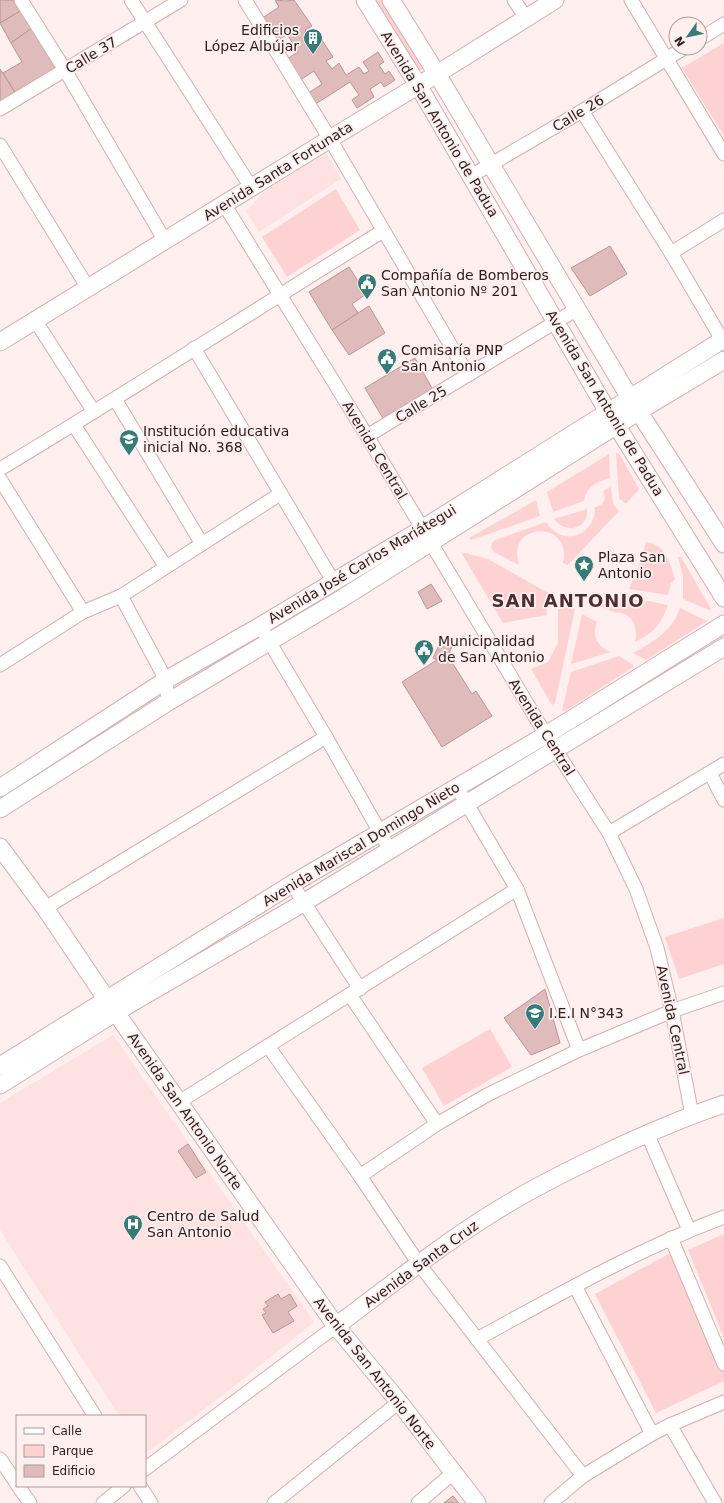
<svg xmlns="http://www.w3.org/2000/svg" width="724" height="1503" viewBox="0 0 724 1503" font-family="'DejaVu Sans',sans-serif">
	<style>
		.built { fill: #fee2e2 }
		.green { fill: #fed2d3 }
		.building { fill: #dfbbbb; stroke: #b89696 }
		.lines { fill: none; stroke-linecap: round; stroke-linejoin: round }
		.minor-casing { stroke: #d3afaf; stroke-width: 15 }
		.tertiary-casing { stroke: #d3afaf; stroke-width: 19 }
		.minor { stroke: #fff; stroke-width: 13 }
		.tertiary { stroke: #fff; stroke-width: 17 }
		.labels { text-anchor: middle; stroke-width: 3.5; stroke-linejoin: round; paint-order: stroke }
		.poi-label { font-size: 14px; fill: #2a1c1d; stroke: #ffefef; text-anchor: start }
		.street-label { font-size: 14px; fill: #2a1c1d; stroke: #ffefef }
		.district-label { font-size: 18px; font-weight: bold; letter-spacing: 1px; fill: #4c2f30; stroke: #ffefef }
	</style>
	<rect width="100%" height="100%" fill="#ffefef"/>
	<g class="built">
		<path d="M326 152 341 179 259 232 246 211 263 193Z"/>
		<path d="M113 1035 314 1322 232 1388 145 1454V1416H119L0 1230V1103Z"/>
	</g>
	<g class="green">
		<path d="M375 0H386L426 67 418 71Z"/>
		<path d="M724 43V136L682 68Z"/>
		<path d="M336 189 360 230 287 277 262 237Z"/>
		<path d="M616 453H619L639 489 626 504 619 498Z"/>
		<path d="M609 454 610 478C598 481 586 487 584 501L553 512 547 492Z"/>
		<path d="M611 487 613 504 619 511 568 565 563 563C573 520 505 521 519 565L494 552 491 548 492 543 495 540 546 522C563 548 595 536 595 507 604 505 607 500 603 491Z"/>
		<path d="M536 500 540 516 471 540 469 538Z"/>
		<path d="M587 509C589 529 566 535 554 519Z"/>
		<path d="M646 542C665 544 670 562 675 579L671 583 668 595 629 589 640 563Z"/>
		<path d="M461 552 488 559 555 597 546 606 547 615 503 623Z"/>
		<path d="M678 557H681L711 609 709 610 683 599V576Z"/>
		<path d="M619 599 648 601 668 605C660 626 655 632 635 642 638 631 635 617 622 613 619 612 616 613 613 612 608 610 603 607 598 605L604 602Z"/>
		<path d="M568 607 575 609 555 703 552 705 531 669 548 662 558 643V609Z"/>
		<path d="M680 608 707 621 646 660 633 653C654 642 673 630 680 608Z"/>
		<path d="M582 614 597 622C592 637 597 646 611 652L571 664Z"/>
		<path d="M619 656 633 665V667L565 711 562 710 571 672Z"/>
		<path d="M724 918V964L679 979 665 937Z"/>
		<path d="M490 1029 512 1067 444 1106 422 1068Z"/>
		<path d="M724 1234V1338L688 1250Z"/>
		<path d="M676 1250 724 1368V1381L656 1413 595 1294Z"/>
	</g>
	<g class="building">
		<path d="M0 0H15L22 10 0 23Z"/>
		<path d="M275 0 286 1 294 0 312 26 305 30 311 39 318 34 333 57 326 61 332 69 339 63 346 75 359 67 364 74 369 71 363 62 378 52 384 62 379 65 385 74 389 71 395 80 384 87 381 82 370 89 374 97 357 108 352 100 359 95 350 82 314 105 307 94 322 84 314 71 300 80 287 59 298 52 287 34 276 42 261 19 279 7Z"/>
		<path d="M22 10 32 28 11 43 0 23Z"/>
		<path d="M32 28 56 68 16 94 3 73 22 62 11 43Z"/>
		<path d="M0 69 16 94 0 104Z"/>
		<path d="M610 246 627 274 590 296 571 268Z"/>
		<path d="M349 267 366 294 352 304 358 313 332 330 309 292Z"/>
		<path d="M369 306 385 333 349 355 332 330Z"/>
		<path d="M415 358 433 390 384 420 365 388Z"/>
		<path d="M431 584 442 601 427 609 418 592Z"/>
		<path d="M441 641 453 644 448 656 472 694 476 691 492 716 442 747 402 682 437 660 433 658Z"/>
		<path d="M545 989 560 1043 531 1055 504 1018Z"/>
		<path d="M188 1144 206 1172 196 1178 178 1151Z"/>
		<path d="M278 1294 281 1299 290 1294 297 1306 288 1312 294 1321 273 1333 262 1315 266 1313 263 1309 268 1306 265 1302Z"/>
		<path d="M453 1496 459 1503H444Z"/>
	</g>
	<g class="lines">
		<defs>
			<g id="minor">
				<path d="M21 0 65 70 165 241"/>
				<path d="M131 0 251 187"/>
				<path d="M245 0 330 139 468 375"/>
				<path d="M514 0 526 18"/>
				<path d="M631 0 724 154"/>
				<path d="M700 39 724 24"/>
				<path d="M0 109 181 0"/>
				<path d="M582 111 671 253 724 343"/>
				<path d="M0 145 88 288"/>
				<path d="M471 176 582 111 684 48"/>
				<path d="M224 204 367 436 546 735 609 833 636 889 657 948 672 1011 692 1115"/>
				<path d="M671 253 724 220"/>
				<path d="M35 320 94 412"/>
				<path d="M194 348 333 581"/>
				<path d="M115 399 202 544"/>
				<path d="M74 425 166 567"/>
				<path d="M367 436 577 309"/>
				<path d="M0 469C129 392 254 310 383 231"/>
				<path d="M0 479 83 612"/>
				<path d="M121 596 166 680 168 702"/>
				<path d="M260 626 326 737 390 850"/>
				<path d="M0 665 83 612 121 596 280 494"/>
				<path d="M710 773 724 800"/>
				<path d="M457 787 517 889 579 1050"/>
				<path d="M609 833 724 764"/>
				<path d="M292 884 360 989"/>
				<path d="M45 908 326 737"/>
				<path d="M350 995 437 1124"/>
				<path d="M268 1046 360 1176 419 1264 583 1476"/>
				<path d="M179 1102 517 889"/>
				<path d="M647 1133 689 1230"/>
				<path d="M360 1176 437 1124 487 1095 579 1050 672 1011 724 993"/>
				<path d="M671 1238 724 1364"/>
				<path d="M0 1266 95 1416"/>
				<path d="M575 1286 652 1434"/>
				<path d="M477 1339C558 1295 638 1249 724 1217"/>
				<path d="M670 1425 715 1503"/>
				<path d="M0 1459 17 1484"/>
				<path d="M145 1469 336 1326"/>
				<path d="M18 1486 30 1503"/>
				<path d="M140 1486 151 1503"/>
				<path d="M103 1503 124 1486"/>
				<path d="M274 1503 399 1402"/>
				<path d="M418 1503 453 1473"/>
				<path d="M551 1503 583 1476 652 1434 670 1425 724 1402"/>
			</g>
			<g id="tertiary">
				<path d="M365 0 418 85 608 412 724 598"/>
				<path d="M391 0 437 74 630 398 724 544"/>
				<path d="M0 342 330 139 437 74 555 0"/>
				<path d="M0 788 166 680 260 626 422 529 724 339"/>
				<path d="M0 809 168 702 341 599 639 411 724 360"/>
				<path d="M0 847 45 908 107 1000 336 1326 399 1402 477 1503"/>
				<path d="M0 1066 292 884 546 735 724 624"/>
				<path d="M0 1085 116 1012 303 903 724 647"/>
				<path d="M336 1326C387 1288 437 1248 491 1214 527 1191 565 1172 603 1154 643 1135 682 1118 724 1104"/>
			</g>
		</defs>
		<use href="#minor" class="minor-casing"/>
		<use href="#tertiary" class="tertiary-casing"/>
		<use href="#minor" class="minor"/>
		<use href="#tertiary" class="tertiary"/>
	</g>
	<defs>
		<symbol id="building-pin" viewBox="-11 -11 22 30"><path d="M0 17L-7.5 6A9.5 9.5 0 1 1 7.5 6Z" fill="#357c76" stroke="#ffefef"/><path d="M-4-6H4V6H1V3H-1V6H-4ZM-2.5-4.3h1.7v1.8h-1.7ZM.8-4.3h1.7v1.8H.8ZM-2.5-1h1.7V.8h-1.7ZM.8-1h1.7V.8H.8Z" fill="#fff"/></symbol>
		<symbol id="civic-pin" viewBox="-11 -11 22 30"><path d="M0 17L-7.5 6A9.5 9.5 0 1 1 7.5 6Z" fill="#357c76" stroke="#ffefef"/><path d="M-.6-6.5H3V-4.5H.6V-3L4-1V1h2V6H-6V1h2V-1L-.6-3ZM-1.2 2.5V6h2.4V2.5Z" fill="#fff"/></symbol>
		<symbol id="school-pin" viewBox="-11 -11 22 30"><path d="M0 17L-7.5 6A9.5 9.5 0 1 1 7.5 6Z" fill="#357c76" stroke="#ffefef"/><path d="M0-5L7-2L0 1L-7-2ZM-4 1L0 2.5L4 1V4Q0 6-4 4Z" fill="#fff"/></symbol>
		<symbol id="sight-pin" viewBox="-11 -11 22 30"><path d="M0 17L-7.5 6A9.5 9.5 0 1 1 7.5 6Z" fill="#357c76" stroke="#ffefef"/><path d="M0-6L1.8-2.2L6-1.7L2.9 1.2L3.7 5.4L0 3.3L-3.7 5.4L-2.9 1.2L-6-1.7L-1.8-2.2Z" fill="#fff"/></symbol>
		<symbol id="hospital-pin" viewBox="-11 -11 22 30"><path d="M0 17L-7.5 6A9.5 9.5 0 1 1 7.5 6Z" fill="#357c76" stroke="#ffefef"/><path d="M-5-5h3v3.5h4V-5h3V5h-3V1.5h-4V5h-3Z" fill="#fff"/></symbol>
	</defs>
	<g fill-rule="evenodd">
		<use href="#building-pin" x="302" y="27" width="22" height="30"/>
		<use href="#civic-pin" x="356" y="272" width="22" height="30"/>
		<use href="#civic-pin" x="376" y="347" width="22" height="30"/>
		<use href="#school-pin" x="118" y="428" width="22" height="30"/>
		<use href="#sight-pin" x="573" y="554" width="22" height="30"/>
		<use href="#civic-pin" x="413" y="638" width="22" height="30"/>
		<use href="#school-pin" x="524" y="1002" width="22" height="30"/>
		<use href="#hospital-pin" x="122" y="1213" width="22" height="30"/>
	</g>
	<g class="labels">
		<g class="poi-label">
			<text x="299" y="35" text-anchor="end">Edificios<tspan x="299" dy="16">López Albújar</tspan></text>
			<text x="381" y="280">Compañía de Bomberos<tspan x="381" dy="16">San Antonio Nº 201</tspan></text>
			<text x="401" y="355">Comisaría PNP<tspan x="401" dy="16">San Antonio</tspan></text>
			<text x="143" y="436">Institución educativa<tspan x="143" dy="16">inicial No. 368</tspan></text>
			<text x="598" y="562">Plaza San<tspan x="598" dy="16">Antonio</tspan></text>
			<text x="438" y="646">Municipalidad<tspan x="438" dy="16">de San Antonio</tspan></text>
			<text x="549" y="1018">I.E.I N°343</text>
			<text x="147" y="1221">Centro de Salud<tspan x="147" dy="16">San Antonio</tspan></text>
		</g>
		<g class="street-label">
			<text transform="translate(91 55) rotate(-31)" y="5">Calle 37</text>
			<text transform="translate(578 113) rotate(-31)" y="5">Calle 26</text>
			<text transform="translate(440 124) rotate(59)" y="5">Avenida San Antonio de Padua</text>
			<text transform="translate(278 171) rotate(-32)" y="5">Avenida Santa Fortunata</text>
			<text transform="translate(605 403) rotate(59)" y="5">Avenida San Antonio de Padua</text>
			<text transform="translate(421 404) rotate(-31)" y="5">Calle 25</text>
			<text transform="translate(375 450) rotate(59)" y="5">Avenida Central</text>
			<text transform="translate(362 564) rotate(-31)" y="5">Avenida José Carlos Mariátegui</text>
			<text transform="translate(542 727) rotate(58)" y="5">Avenida Central</text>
			<text transform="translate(361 844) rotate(-31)" y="5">Avenida Mariscal Domingo Nieto</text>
			<text transform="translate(673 1020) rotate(78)" y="5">Avenida Central</text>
			<text transform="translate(185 1111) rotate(55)" y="5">Avenida San Antonio Norte</text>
			<text transform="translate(421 1264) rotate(-36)" y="5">Avenida Santa Cruz</text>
			<text transform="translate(375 1373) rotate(52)" y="5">Avenida San Antonio Norte</text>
		</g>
		<g class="district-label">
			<text x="568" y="607">SAN ANTONIO</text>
		</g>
	</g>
	<rect x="16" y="1415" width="130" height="72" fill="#ffefef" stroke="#aa9b9b"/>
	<rect x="24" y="1428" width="20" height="6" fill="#ffffff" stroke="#aa9b9b"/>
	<text x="52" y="1435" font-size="12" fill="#2a1c1d">Calle</text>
	<rect x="24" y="1445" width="20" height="12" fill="#fed2d3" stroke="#aa9b9b"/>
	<text x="52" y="1455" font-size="12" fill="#2a1c1d">Parque</text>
	<rect x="24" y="1465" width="20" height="12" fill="#dfbbbb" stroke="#aa9b9b"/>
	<text x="52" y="1475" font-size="12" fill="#2a1c1d">Edificio</text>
	<g transform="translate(688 36) rotate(237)"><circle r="19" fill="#ffefef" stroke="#aa9b9b"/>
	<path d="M0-3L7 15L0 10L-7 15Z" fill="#357c76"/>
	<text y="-6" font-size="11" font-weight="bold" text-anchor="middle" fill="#2a1c1d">N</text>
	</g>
</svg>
